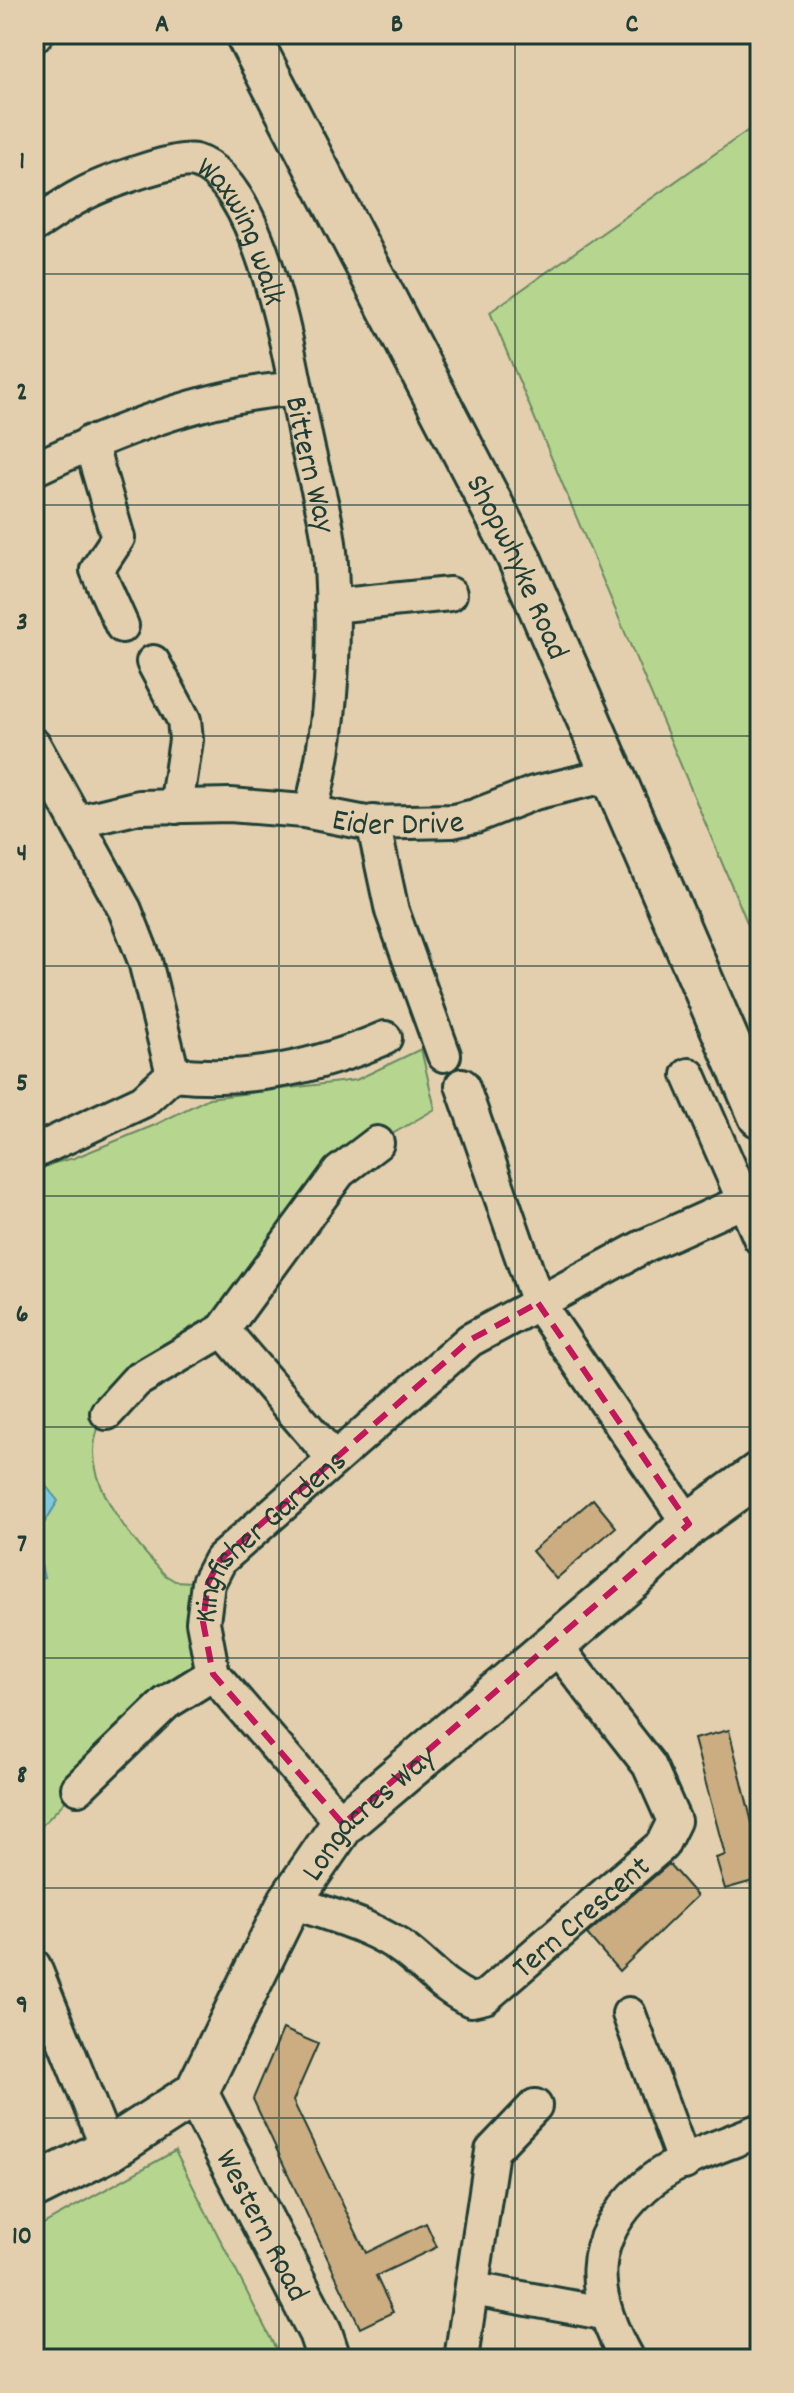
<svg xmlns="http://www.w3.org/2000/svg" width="794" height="2393" viewBox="0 0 794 2393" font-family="Dekko,sans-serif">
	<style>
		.green { fill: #b6d68f; stroke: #6a8a62; stroke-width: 2 }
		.water { fill: #7fc9df; stroke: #59919b; stroke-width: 2 }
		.building { fill: #ccac81; stroke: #1f3d34; stroke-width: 2 }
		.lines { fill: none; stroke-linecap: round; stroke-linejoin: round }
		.minor-casing { stroke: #1f3d34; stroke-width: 38 }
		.major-casing { stroke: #1f3d34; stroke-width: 48 }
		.minor { stroke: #e3cfad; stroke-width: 32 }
		.major { stroke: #e3cfad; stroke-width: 42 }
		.marked { fill: none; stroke: #c2185b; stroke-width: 6; stroke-dasharray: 16 10; stroke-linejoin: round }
		.grid { fill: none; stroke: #1f3d34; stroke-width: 2; stroke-opacity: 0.55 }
		.labels { text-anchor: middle; stroke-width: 8; stroke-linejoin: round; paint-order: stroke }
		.street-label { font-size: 32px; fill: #1f3d34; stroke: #e3cfad }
		.neatline { fill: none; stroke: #1f3d34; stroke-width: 3 }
		.grid-label { font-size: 26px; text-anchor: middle; font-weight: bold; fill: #1f3d34 }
	</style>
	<rect width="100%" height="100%" fill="#e3cfad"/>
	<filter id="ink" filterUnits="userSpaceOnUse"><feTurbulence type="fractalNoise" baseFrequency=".0125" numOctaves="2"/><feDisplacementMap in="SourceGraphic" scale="16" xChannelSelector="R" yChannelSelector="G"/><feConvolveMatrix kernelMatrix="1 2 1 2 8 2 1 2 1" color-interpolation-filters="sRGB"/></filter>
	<g filter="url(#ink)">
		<g class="green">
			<path d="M760 122V953L490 312Z"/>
			<path d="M421 1049 435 1109 377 1143 223 1330 107 1413C67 1466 128 1535 165 1575L175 1581 208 1583 213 1674 113 1751 34 1834V1168L74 1158 155 1125 209 1098 356 1080Z"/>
			<path d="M175 2151 281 2359H34V2229Z"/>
		</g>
		<path class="water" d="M34 1471 58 1501 43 1525 38 1550 44 1578 34 1579Z"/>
		<g class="building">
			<path d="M593 1499 616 1527 556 1579 532 1551Z"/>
			<path d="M729 1730 760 1855V1879L725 1889 716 1858 725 1855 694 1739Z"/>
			<path d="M669 1864 697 1896 619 1971 587 1934Z"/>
			<path d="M283 2029 318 2044 293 2101 366 2253 426 2223 437 2247 376 2276 393 2312 360 2328 253 2099Z"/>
		</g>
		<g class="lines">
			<defs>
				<g id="minor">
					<path d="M34 36 36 34"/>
					<path id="s1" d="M34 225C49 216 64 204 80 196 99 185 176 156 195 161 265 181 293 378 306 440 315 483 329 521 331 565 336 647 331 732 311 812"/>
					<path d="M90 442 118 538 97 570 122 626"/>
					<path d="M34 469C110 433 210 392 295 389"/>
					<path d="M332 606 450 594"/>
					<path d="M153 662 184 720 186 740 176 807"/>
					<path d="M34 745 125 910 145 961 173 1074"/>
					<path id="s2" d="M77 822 139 807 230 805 304 811 366 823 453 821 475 816 534 793 614 774"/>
					<path d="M373 822 392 911 444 1055"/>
					<path d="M462 1085 538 1303 689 1524"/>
					<path d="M34 1152 143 1101 173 1074C249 1082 315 1068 385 1038"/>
					<path d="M744 1201 760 1238"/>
					<path d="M223 1330 334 1459"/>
					<path d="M107 1413 136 1381 223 1330 339 1172 377 1143"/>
					<path d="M78 1788 166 1703 213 1674"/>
					<path id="s3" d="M343 1824 213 1674 203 1622 208 1583 220 1560 470 1340 646 1245 744 1201 689 1075"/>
					<path id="s4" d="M290 1901C328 1915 373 1925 406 1951 428 1968 444 1988 471 2000L485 1997 662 1845 674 1821 649 1765 555 1645"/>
					<path d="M34 1966 108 2150"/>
					<path d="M629 2014 684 2163"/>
					<path d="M473 2289 603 2313"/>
					<path d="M461 2359 492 2151 535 2106"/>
					<path d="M627 2359C591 2295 584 2241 644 2187 674 2159 723 2146 760 2130"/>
				</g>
				<g id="major">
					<path id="s5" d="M247 34 518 556 760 1116"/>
					<path id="s6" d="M196 2093 320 2332 329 2359"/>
					<path id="s7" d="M34 2187 108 2150 196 2093 290 1901 343 1824 634 1577 689 1524 760 1473"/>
				</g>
			</defs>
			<use href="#minor" class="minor-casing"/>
			<use href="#major" class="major-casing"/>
			<use href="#minor" class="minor"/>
			<use href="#major" class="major"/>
		</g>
	</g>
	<path class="marked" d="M538 1303 689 1524 343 1824 213 1674 203 1622 208 1583 220 1560 470 1340Z"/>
	<path class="grid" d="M279 34V2359M515 34V2359M34 274H760M34 505H760M34 736H760M34 966H760M34 1196H760M34 1427H760M34 1658H760M34 1888H760M34 2118H760"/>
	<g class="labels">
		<g class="street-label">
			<text dy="11" stroke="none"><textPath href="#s1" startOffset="264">Waxwing walk</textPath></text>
			<text dy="11" stroke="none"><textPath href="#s1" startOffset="510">Bittern Way</textPath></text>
			<text dy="11" stroke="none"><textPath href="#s5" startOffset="598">Shopwhyke Road</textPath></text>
			<text dy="11" stroke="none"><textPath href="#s2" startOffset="324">Eider Drive</textPath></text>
			<text dy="11" stroke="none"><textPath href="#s3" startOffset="364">Kingfisher Gardens</textPath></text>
			<text dy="11" stroke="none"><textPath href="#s7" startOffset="520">Longacres Way</textPath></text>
			<text dy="11" stroke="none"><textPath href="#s4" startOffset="348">Tern Crescent</textPath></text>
			<text dy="11" stroke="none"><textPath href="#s6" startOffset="148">Western Road</textPath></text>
		</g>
	</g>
	<rect width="794" height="2393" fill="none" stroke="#e3cfad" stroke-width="88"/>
	<rect x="44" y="44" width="706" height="2305" class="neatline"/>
	<g class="grid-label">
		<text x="162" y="31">A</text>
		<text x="397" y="31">B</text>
		<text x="632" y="31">C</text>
		<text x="22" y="168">1</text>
		<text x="22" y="399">2</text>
		<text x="22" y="629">3</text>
		<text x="22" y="860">4</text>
		<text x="22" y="1090">5</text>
		<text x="22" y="1321">6</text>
		<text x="22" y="1551">7</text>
		<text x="22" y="1782">8</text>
		<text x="22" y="2012">9</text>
		<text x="22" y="2243">10</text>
	</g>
</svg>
